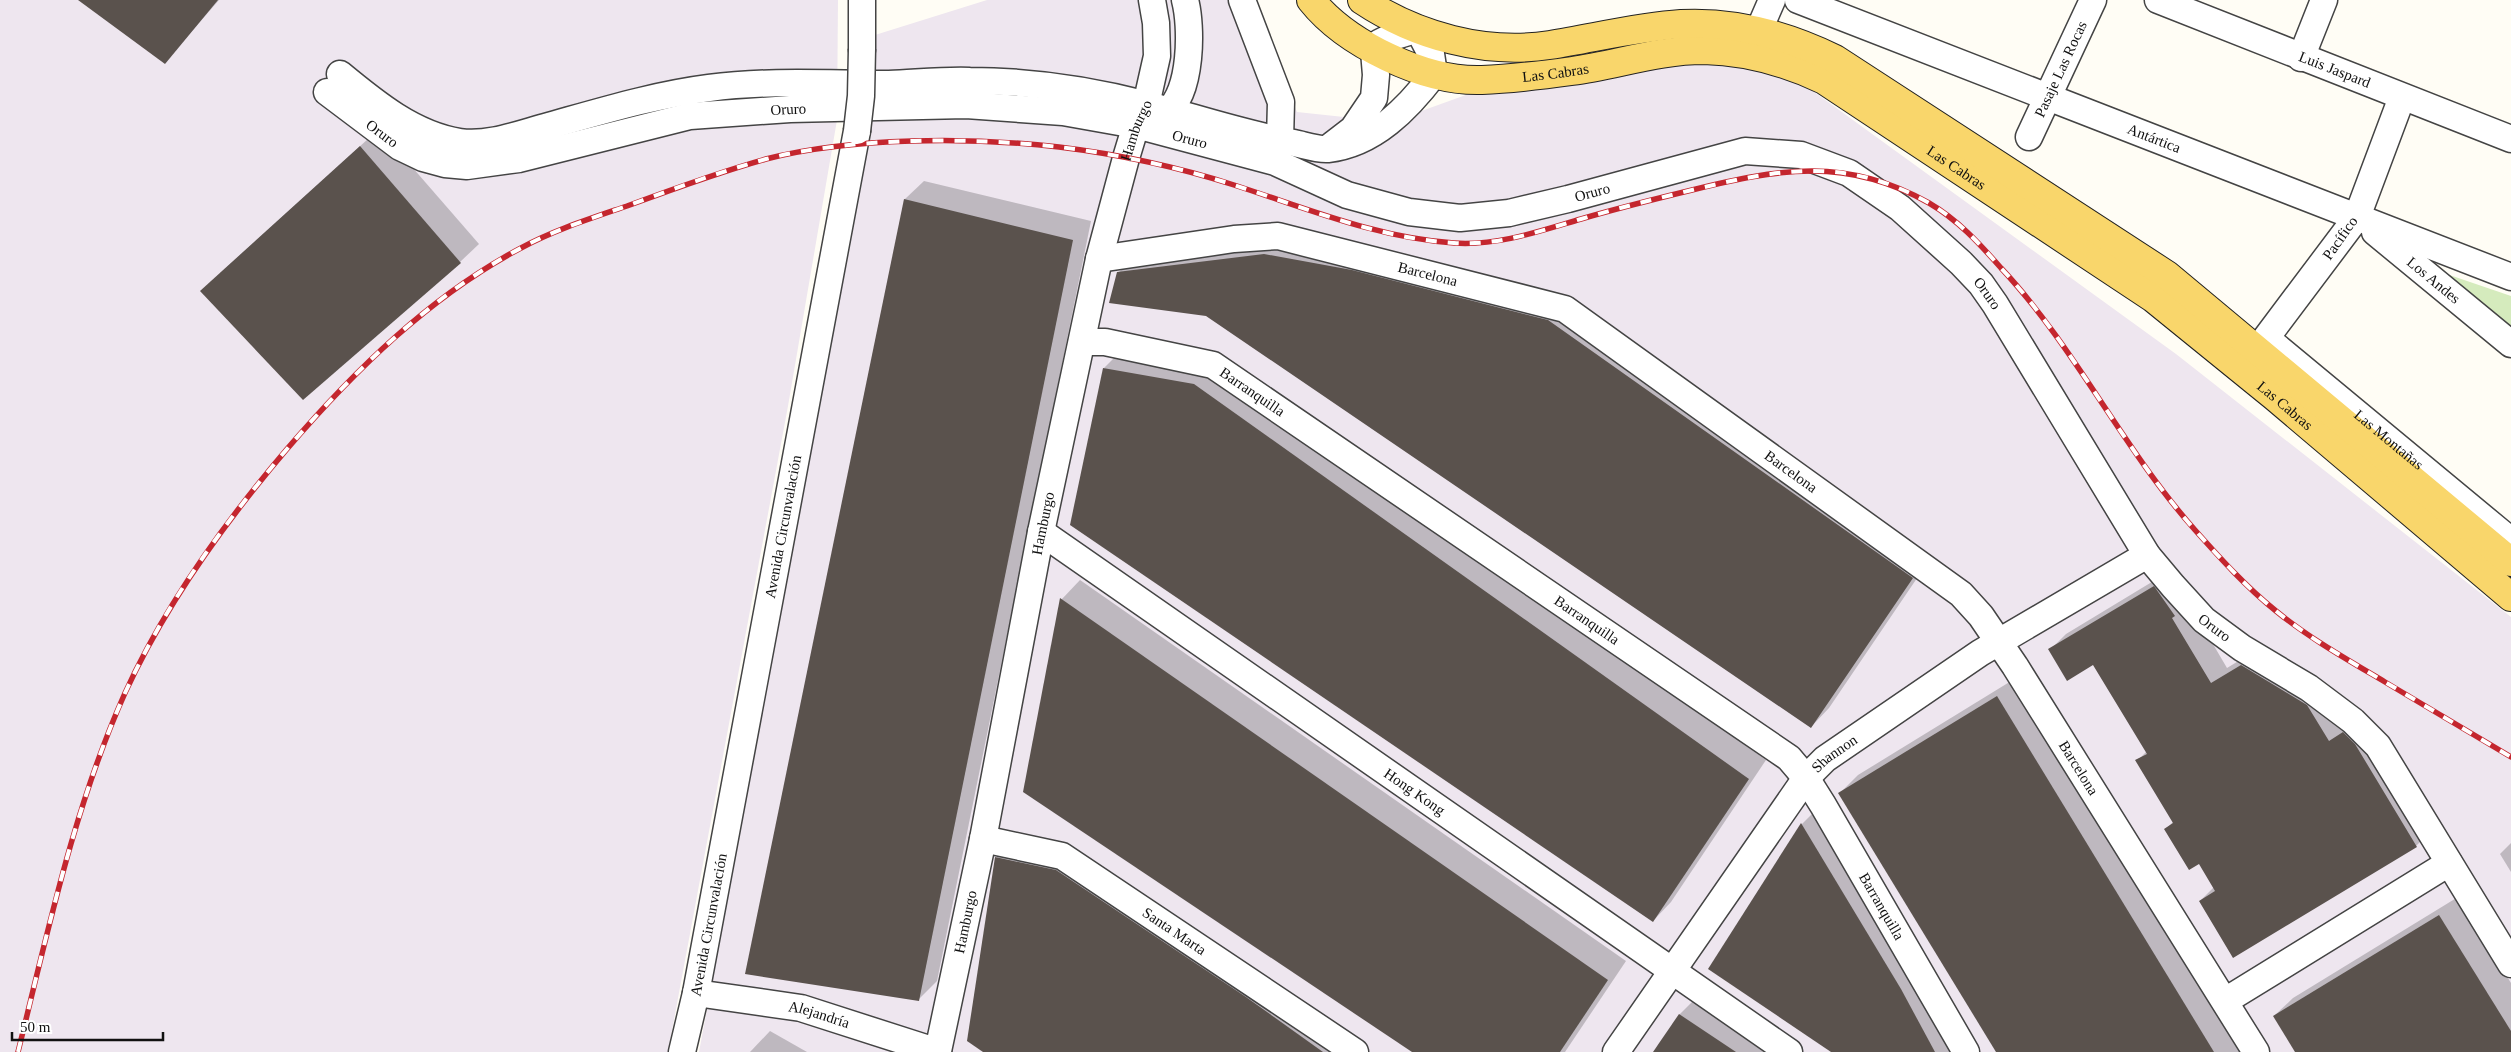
<svg xmlns="http://www.w3.org/2000/svg" width="2511" height="1052" viewBox="0 0 2511 1052" font-family="'Times New Roman',serif">
	<style>
		.industrial { fill: #eee6ef }
		.green { fill: #d5ebbd }
		.shadow { fill: #0003 }
		.building { fill: #5a524d }
		.lines { fill: none; stroke-linecap: round; stroke-linejoin: round }
		.minor-casing { stroke: #444; stroke-width: 29 }
		.major-casing { stroke: #222; stroke-width: 30 }
		.minor { stroke: #fff; stroke-width: 26 }
		.major { stroke: #f9d66b; stroke-width: 28 }
		.rail-casing { stroke: #c4262e; stroke-width: 5.5 }
		.rail { stroke: #fff; stroke-width: 4; stroke-dasharray: 11; stroke-linecap: butt }
		.minor-bridge-casing { stroke: #444; stroke-width: 29; stroke-linecap: butt }
		.minor-bridge { stroke: #fff; stroke-width: 26 }
		.labels { text-anchor: middle; stroke-width: 5; stroke-linejoin: round; paint-order: stroke }
		.street-label { font-size: 15px; fill: #111; stroke: #fff }
	</style>
	<rect width="100%" height="100%" fill="#fffdf5"/>
	<g class="industrial">
		<path d="M0 0H838L837 120 788 406 668 1052H0Z"/>
		<path d="M987 0H1249L1297 112 1391 122 1629 36 1693 33 1759 52 2176 354 2511 617V1052H699L865 164 875 35Z"/>
	</g>
	<path class="green" d="M2429 268 2511 296V334Z"/>
	<g class="shadow">
		<path d="M81 0H219L165 62Z"/>
		<path d="M379 129 479 244 460 262 220 273Z"/>
		<path d="M924 181 1091 221 937 981 918 1000 905 199Z"/>
		<path d="M1284 236 1567 302 1930 559 1829 708 1811 727 1207 315 1118 273 1137 254Z"/>
		<path d="M1122 350 1212 366 1766 760 1671 902 1653 921 1104 368Z"/>
		<path d="M2170 571 2227 668 2258 649 2323 689 2432 830 2416 846 2200 901 2214 887 2199 862 2166 829 2174 821 2137 761 2147 751 2094 663 2050 650 2066 634Z"/>
		<path d="M1080 580 1626 961 1565 1052H1414L1025 792 1062 599Z"/>
		<path d="M2016 678 2244 1052H1997L1840 793 1858 775Z"/>
		<path d="M1820 806 1963 1052H1833L1710 969 1802 824Z"/>
		<path d="M1015 839 1367 1052H985L996 858Z"/>
		<path d="M2511 843V872L2500 854Z"/>
		<path d="M2458 897 2511 983V1052H2296L2274 1016 2293 998Z"/>
		<path d="M1698 996 1781 1052H1654L1680 1014Z"/>
		<path d="M770 1031 807 1052H750Z"/>
	</g>
	<g class="building">
		<path d="M78 0H218L165 64Z"/>
		<path d="M360 146 461 263 303 400 200 291Z"/>
		<path d="M904 199 1073 240 919 1001 745 974Z"/>
		<path d="M1264 254 1352 270 1548 320 1913 578 1811 728 1206 316 1109 303 1117 272Z"/>
		<path d="M1103 368 1194 384 1749 779 1653 922 1070 525Z"/>
		<path d="M2154 586 2175 616 2172 618 2211 683 2241 665 2307 705 2329 741 2343 732 2355 744 2417 847 2233 958 2199 901 2215 891 2199 864 2189 870 2164 829 2173 823 2135 760 2147 754 2093 665 2067 681 2048 649Z"/>
		<path d="M1060 598 1608 980 1560 1052H1412L1023 792Z"/>
		<path d="M1997 696 2214 1052H1996L1838 793Z"/>
		<path d="M1801 823 1901 989 1935 1052H1831L1708 969Z"/>
		<path d="M995 857 1056 870 1246 997 1323 1052H983L967 1041Z"/>
		<path d="M2439 915 2511 1031V1052H2295L2273 1016Z"/>
		<path d="M1679 1014 1736 1052H1653Z"/>
	</g>
	<g class="lines">
		<defs>
			<g id="minor">
				<path d="M862 0V49"/>
				<path d="M1242 0 1281 102 1280 140"/>
				<path id="s1" d="M1798 0 2511 277"/>
				<path id="s2" d="M2158 0 2511 139"/>
				<path d="M1759 30 1772 0"/>
				<path d="M2301 58 2324 0"/>
				<path d="M340 74C375 103 414 135 460 142 488 146 519 134 545 127 599 112 654 95 709 88 769 80 829 84 889 84 916 83 943 80 970 81 1029 81 1091 90 1148 105 1197 118 1244 134 1294 143 1304 145 1318 150 1328 149 1374 144 1408 108 1434 74L1431 54 1418 29 1389 38 1379 43 1374 51 1376 75 1374 98 1353 129 1327 149"/>
				<path id="s3" d="M327 92 400 147 423 158 445 164 467 166 519 159 690 116 790 109 966 105 1063 112 1136 125 1275 162 1347 195 1409 212 1460 218 1509 213 1568 199 1745 151 1801 155 1849 173 1900 208 1961 263 1981 284 1995 304 2147 555 2173 586 2204 620 2242 648 2309 688 2353 721 2378 746 2511 964"/>
				<path id="s4" d="M2402 97 2357 217 2266 338 2511 541"/>
				<path d="M1153 118C1157 116 1163 114 1167 111 1192 93 1192 26 1185 0"/>
				<path id="s5" d="M2029 137 2093 0"/>
				<path id="s6" d="M2375 232 2511 344"/>
				<path id="s7" d="M1099 259 1234 239 1278 236 1565 309 1961 594 1981 616 2015 666 2256 1052"/>
				<path id="s8" d="M1082 342H1105L1213 365 1789 758 1806 778 1823 805 1966 1052"/>
				<path id="s9" d="M1041 532 1789 1052"/>
				<path id="s10" d="M983 839 1062 856 1355 1052"/>
				<path id="s11" d="M696 993 801 1008 938 1052"/>
				<path d="M2225 1001 2449 863"/>
				<path id="s12" d="M938 1051 983 839 1041 532 1099 259 1126 158 1136 125 1146 105 1157 56 1156 23 1152 0"/>
				<path id="s13" d="M682 1052 696 993 857 131"/>
				<path id="s14" d="M1616 1052 1806 778 1825 759 1980 653 2147 555"/>
			</g>
			<g id="major">
				<path id="s15" d="M1311 0C1346 44 1425 82 1482 80 1511 79 1543 75 1572 71 1616 65 1659 50 1704 50 1747 51 1786 62 1824 80L2153 298 2275 397 2511 597"/>
				<path d="M1362 0C1416 36 1485 55 1550 45 1594 38 1637 27 1681 24 1736 21 1786 35 1835 59L2167 275 2511 562"/>
			</g>
		</defs>
		<use href="#minor" class="minor-casing"/>
		<use href="#major" class="major-casing"/>
		<use href="#minor" class="minor"/>
		<use href="#major" class="major"/>
		<defs>
			<path id="rail" d="M18 1052C48 931 74 807 125 693 166 603 224 523 287 449 354 371 430 296 521 248 554 230 592 218 627 206 673 189 719 172 766 159 852 137 971 137 1059 147 1117 154 1178 167 1234 185 1306 208 1377 238 1454 243 1498 246 1540 231 1581 219 1618 208 1655 199 1692 190 1779 169 1846 156 1929 203 1958 220 1979 243 2001 268 2075 347 2123 449 2195 530 2220 558 2246 587 2276 611 2309 638 2348 660 2385 682 2427 707 2469 732 2511 757"/>
		</defs>
		<use href="#rail" class="rail-casing"/>
		<use href="#rail" class="rail"/>
		<defs>
			<path id="minor-bridge" d="M857 131 861 96 862 49"/>
		</defs>
		<use href="#minor-bridge" class="minor-bridge-casing"/>
		<use href="#minor-bridge" class="minor-bridge"/>
	</g>
	<g class="labels">
		<g class="street-label">
			<text dy="5" stroke="none"><textPath href="#s5" startOffset="75">Pasaje Las Rocas</textPath></text>
			<text dy="5" stroke="none"><textPath href="#s2" startOffset="190">Luis Jaspard</textPath></text>
			<text dy="5" stroke="none"><textPath href="#s15" startOffset="268">Las Cabras</textPath></text>
			<text dy="5" stroke="none"><textPath href="#s3" startOffset="489">Oruro</textPath></text>
			<text dy="5" stroke="none"><textPath href="#s12" startOffset="942">Hamburgo</textPath></text>
			<text dy="5" stroke="none"><textPath href="#s3" startOffset="69">Oruro</textPath></text>
			<text dy="5" stroke="none"><textPath href="#s3" startOffset="894">Oruro</textPath></text>
			<text dy="5" stroke="none"><textPath href="#s1" startOffset="382">Antártica</textPath></text>
			<text dy="5" stroke="none"><textPath href="#s15" startOffset="702">Las Cabras</textPath></text>
			<text dy="5" stroke="none"><textPath href="#s3" startOffset="1312">Oruro</textPath></text>
			<text transform="translate(2340 238) rotate(-55)" y="5">Pacífico</text>
			<text dy="5" stroke="none"><textPath href="#s7" startOffset="335">Barcelona</textPath></text>
			<text dy="5" stroke="none"><textPath href="#s6" startOffset="76">Los Andes</textPath></text>
			<text dy="5" stroke="none"><textPath href="#s3" startOffset="1762">Oruro</textPath></text>
			<text dy="5" stroke="none"><textPath href="#s8" startOffset="181">Barranquilla</textPath></text>
			<text dy="5" stroke="none"><textPath href="#s15" startOffset="1108">Las Cabras</textPath></text>
			<text dy="5" stroke="none"><textPath href="#s4" startOffset="439">Las Montañas</textPath></text>
			<text dy="5" stroke="none"><textPath href="#s7" startOffset="755">Barcelona</textPath></text>
			<text dy="5" stroke="none"><textPath href="#s12" startOffset="538">Hamburgo</textPath></text>
			<text dy="5" stroke="none"><textPath href="#s13" startOffset="535">Avenida Circunvalación</textPath></text>
			<text dy="5" stroke="none"><textPath href="#s8" startOffset="586">Barranquilla</textPath></text>
			<text dy="5" stroke="none"><textPath href="#s3" startOffset="2168">Oruro</textPath></text>
			<text dy="5" stroke="none"><textPath href="#s14" startOffset="371">Shannon</textPath></text>
			<text dy="5" stroke="none"><textPath href="#s7" startOffset="1175">Barcelona</textPath></text>
			<text dy="5" stroke="none"><textPath href="#s9" startOffset="455">Hong Kong</textPath></text>
			<text dy="5" stroke="none"><textPath href="#s8" startOffset="1006">Barranquilla</textPath></text>
			<text dy="5" stroke="none"><textPath href="#s12" startOffset="132">Hamburgo</textPath></text>
			<text dy="5" stroke="none"><textPath href="#s13" startOffset="130">Avenida Circunvalación</textPath></text>
			<text dy="5" stroke="none"><textPath href="#s10" startOffset="216">Santa Marta</textPath></text>
			<text dy="5" stroke="none"><textPath href="#s11" startOffset="125">Alejandría</textPath></text>
		</g>
	</g>
	<path d="M12 1032v8h151v-8" fill="none" stroke="#111111" stroke-width="2.5"/>
	<text x="20" y="1032" font-size="15" fill="#111111" stroke="#ffffff" stroke-width="4" paint-order="stroke">50 m</text>
</svg>
